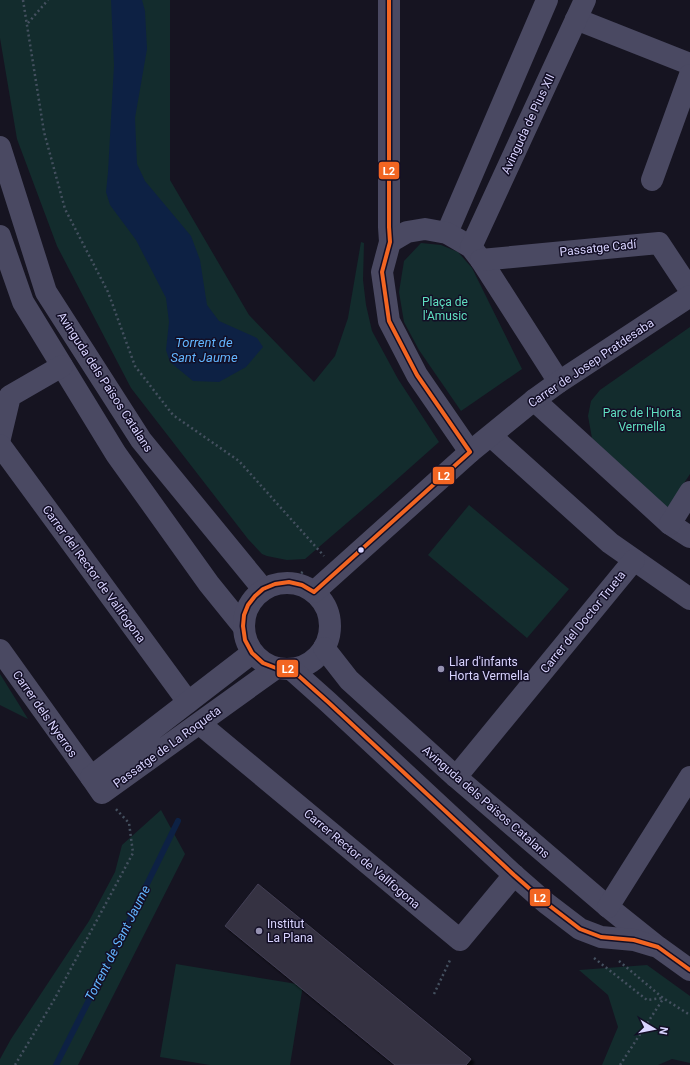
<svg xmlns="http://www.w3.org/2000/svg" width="690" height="1065" viewBox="0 0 690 1065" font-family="Roboto,sans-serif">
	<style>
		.green { fill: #132c2d }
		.water { fill: #0d2144 }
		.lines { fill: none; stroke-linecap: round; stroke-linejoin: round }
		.stream { stroke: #0d2144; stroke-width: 6 }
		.building { fill: #343243; stroke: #433f54; filter: url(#shadow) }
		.path { stroke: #44505f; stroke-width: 2.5; stroke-dasharray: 2 3; stroke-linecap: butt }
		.minor { stroke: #4a4962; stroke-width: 22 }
		.bus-1-casing { stroke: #130f26; stroke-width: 7 }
		.bus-1 { stroke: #f26522; stroke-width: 4 }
		.bus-dot { fill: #d9d4ff; stroke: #130f26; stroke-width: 1.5 }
		.poi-dot { fill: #9591b1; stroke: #130f26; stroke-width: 1.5 }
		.labels { text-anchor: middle; stroke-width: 3; stroke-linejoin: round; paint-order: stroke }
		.street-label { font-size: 12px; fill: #d9d4ff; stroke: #130f26 }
		.park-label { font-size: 12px; fill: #5fe0c0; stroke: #130f26 }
		.poi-label { font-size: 12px; fill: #d9d4ff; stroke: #130f26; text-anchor: start }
		.water-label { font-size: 13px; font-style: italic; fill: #62b6ff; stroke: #130f26 }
		.line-badge { stroke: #130f26; stroke-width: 1.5 }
		.badge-label { font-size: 11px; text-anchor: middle; font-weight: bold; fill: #fff }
	</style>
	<defs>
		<filter id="shadow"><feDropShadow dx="3.5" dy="3.5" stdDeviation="1" flood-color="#0009"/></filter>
	</defs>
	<rect width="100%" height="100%" fill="#161421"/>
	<g class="green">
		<path d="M0 0H170V180L249 315 314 382 335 356 348 318 361 242 364 243 363 280 366 305 372 331 398 379 439 442 376 498 305 559 287 560 267 556 262 554 248 539 131 388 57 246 17 139 0 38Z"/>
		<path d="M421 243 441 245 458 252 472 268 522 369 461 411 419 350 404 322 399 292 404 261Z"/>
		<path d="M690 327V474L667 509 592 438 588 416 591 401 600 390Z"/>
		<path d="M469 505 569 589 527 638 428 555Z"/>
		<path d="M0 674 28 719 0 705Z"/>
		<path d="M161 810 185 854 78 1065H0V1059L11 1039 89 921 115 872 122 845Z"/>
		<path d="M176 964 303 985 290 1065H210L160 1057Z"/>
		<path d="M647 965 690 996V1063L672 1059 658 1065H602L618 1027 608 995 579 970Z"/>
	</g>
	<path class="water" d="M111 0H142L145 11 147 49 135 118 137 164 145 181 191 236 200 260 207 305 219 321 257 338 263 347 246 367 219 382 193 381 170 362 166 350 169 322 166 298 136 240 110 205 106 192 108 172 114 65Z"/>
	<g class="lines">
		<path class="stream" d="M56 1065 123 933 178 821"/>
	</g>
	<path class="building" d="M258 884 471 1059 466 1065H395L225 926Z"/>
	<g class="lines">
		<g class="path">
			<path d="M23 0 44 132 65 209 108 292 135 366 173 415 239 461 324 556"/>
			<path d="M28 23 48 0"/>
			<path d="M289 582 304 571"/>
			<path d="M594 958 647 1000 663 998"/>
			<path d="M619 961 663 998 690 1015"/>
			<path d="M434 994 451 958"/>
			<path d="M15 1065 54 1000 133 853 129 823 115 808"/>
			<path d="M620 1065 663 999"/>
		</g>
		<g class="minor">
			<path d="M389 0V227L390 242 382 272 389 321 417 375 470 452"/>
			<path d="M576 19 690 64"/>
			<path d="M0 147 46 292 141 440 263 589"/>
			<path d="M652 180 690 75"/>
			<path d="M447 233 547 0"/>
			<path d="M0 236 23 302 116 454 209 584 243 626"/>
			<path d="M390 242 407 232 425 229 447 233 471 247 481 260 559 382"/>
			<path d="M471 247 585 0"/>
			<path d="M481 260 659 243 690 290"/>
			<path d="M534 400 670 524 690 537"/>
			<path d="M491 436 610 543 690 599"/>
			<path d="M0 438 10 396 62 366"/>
			<path d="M0 445 188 702"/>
			<path d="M670 524 690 492"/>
			<circle cx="287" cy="626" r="43"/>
			<path d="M314 592 470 452 534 400 559 382 690 296"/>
			<path d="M324 648 349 680 456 777 608 907 658 947 690 970"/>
			<path d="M0 650 91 777"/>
			<path d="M252 653 91 777 102 793 276 668"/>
			<path d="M291 669 328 702 514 875 546 903 580 929 601 937 634 940 654 946"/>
			<path d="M200 724 460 940 514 875"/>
			<path d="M456 777 634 560"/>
			<path d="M608 907 690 777"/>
		</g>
		<defs>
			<path id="bus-1" d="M389 0V227L390 242 382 272 389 321 417 375 470 452 314 592 302 585 289 582 275 584 263 589 255 596 248 605 244 615 243 626 245 640 252 653 263 663 276 668 291 669 328 702 514 875 546 903 580 929 601 937 634 940 658 947 690 970"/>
		</defs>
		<use href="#bus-1" class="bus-1-casing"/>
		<use href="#bus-1" class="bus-1"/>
	</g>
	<circle class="bus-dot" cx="361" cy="550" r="3.5"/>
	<g class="poi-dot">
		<circle cx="441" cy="669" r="4"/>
		<circle cx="259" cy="931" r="4"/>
	</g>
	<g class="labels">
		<g class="street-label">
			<text transform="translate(528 124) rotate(-65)" y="4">Avinguda de Pius XII</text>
			<text transform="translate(598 248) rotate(-6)" y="4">Passatge Cadí</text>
			<text transform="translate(591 363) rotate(-34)" y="4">Carrer de Josep Pratdesaba</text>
			<text transform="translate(105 382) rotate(57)" y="4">Avinguda dels Països Catalans</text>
			<text transform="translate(94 574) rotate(54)" y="4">Carrer del Rector de Vallfogona</text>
			<text transform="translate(583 622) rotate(-51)" y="4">Carrer del Doctor Trueta</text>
			<text transform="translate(45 714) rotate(55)" y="4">Carrer dels Nyerros</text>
			<text transform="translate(167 747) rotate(-36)" y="4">Passatge de La Roqueta</text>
			<text transform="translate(486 802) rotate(41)" y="4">Avinguda dels Països Catalans</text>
			<text transform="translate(362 859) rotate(40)" y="4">Carrer Rector de Vallfogona</text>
		</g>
		<g class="park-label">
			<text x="445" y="306">Plaça de<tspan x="445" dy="14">l'Amusic</tspan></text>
			<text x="642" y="417">Parc de l'Horta<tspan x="642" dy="14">Vermella</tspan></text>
		</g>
		<g class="poi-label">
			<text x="449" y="666">Llar d'infants<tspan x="449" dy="14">Horta Vermella</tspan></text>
			<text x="267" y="928">Institut<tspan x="267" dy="14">La Plana</tspan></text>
		</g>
		<g class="water-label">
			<text x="204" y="347">Torrent de<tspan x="204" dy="15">Sant Jaume</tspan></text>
			<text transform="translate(117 943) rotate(-63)" y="5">Torrent de Sant Jaume</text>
		</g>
	</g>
	<g class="line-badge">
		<rect x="378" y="161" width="22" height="19" rx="4" fill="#f26522"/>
		<rect x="432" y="466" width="23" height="19" rx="4" fill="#f26522"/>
		<rect x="276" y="659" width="23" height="19" rx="4" fill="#f26522"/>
		<rect x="529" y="888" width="22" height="19" rx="4" fill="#f26522"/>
	</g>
	<g class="badge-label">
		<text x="389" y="175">L2</text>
		<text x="444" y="480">L2</text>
		<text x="288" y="673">L2</text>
		<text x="540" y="902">L2</text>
	</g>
	<g transform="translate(654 1029) rotate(100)" stroke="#130f26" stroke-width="3" paint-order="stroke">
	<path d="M0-3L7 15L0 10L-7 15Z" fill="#d9d4ff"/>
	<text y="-6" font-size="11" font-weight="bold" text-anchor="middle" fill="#d9d4ff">N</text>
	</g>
</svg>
